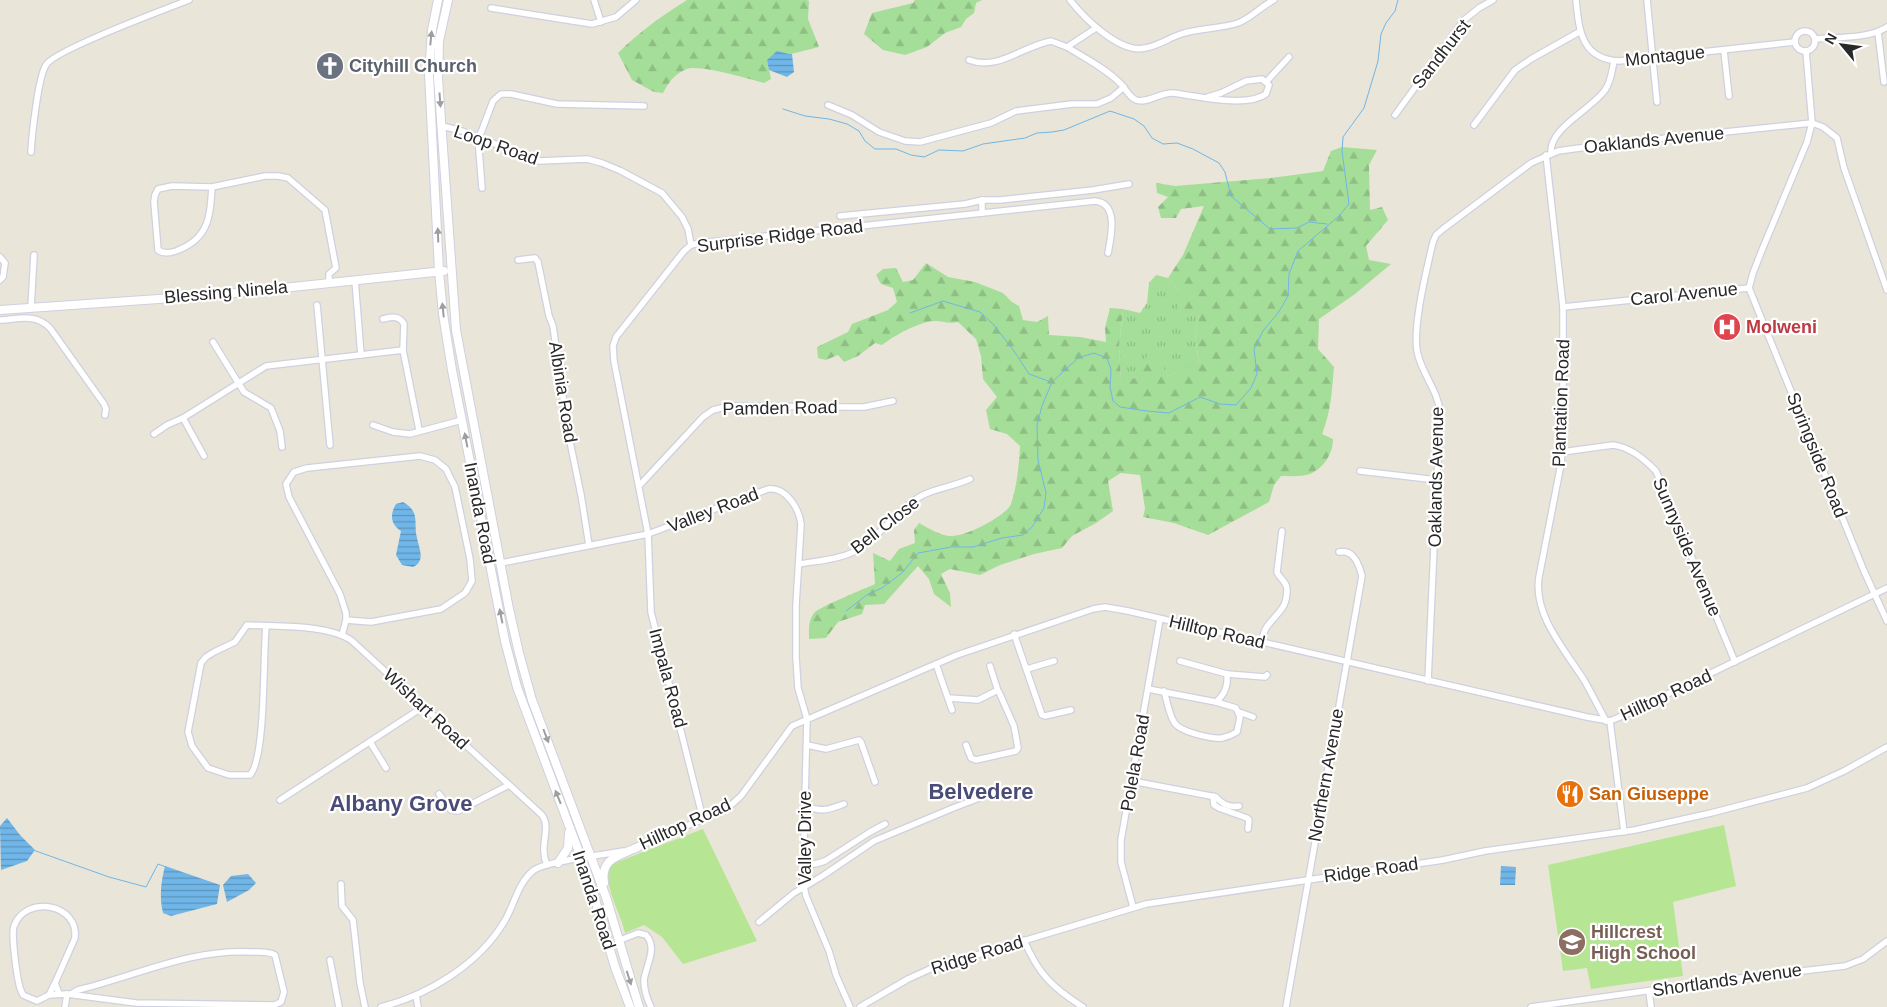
<svg xmlns="http://www.w3.org/2000/svg" width="1887" height="1007" viewBox="0 0 1887 1007" font-family="Arial,sans-serif">
	<style>
		.grass { fill: url(#grass-tufts) }
		.forest { fill: url(#forest-firs) }
		.pitch { fill: #b6e594 }
		.water { fill: url(#water-rules) }
		.lines { fill: none; stroke-linecap: round; stroke-linejoin: round }
		.stream { stroke: #70b6e8; stroke-width: 1 }
		.street-casing { stroke: #cfd0e0; stroke-width: 8 }
		.secondary-casing { stroke: #cfd0e0; stroke-width: 10 }
		.street { stroke: #fff; stroke-width: 5.5 }
		.secondary { stroke: #fff; stroke-width: 8 }
		.oneway { fill: #9e9e9e }
		.labels { text-anchor: middle; stroke-width: 4.5; stroke-linejoin: round; paint-order: stroke }
		.street-label { font-size: 18px; fill: #282828; stroke: #fff }
		.worship-label { font-size: 18px; font-weight: bold; fill: #5b616d; stroke: #fff; text-anchor: start }
		.health-label { font-size: 18px; font-weight: bold; fill: #be3a42; stroke: #fff; text-anchor: start }
		.food-label { font-size: 18px; font-weight: bold; fill: #c56008; stroke: #fff; text-anchor: start }
		.education-label { font-size: 18px; font-weight: bold; fill: #785e54; stroke: #fff; text-anchor: start }
		.district-label { font-size: 22px; font-weight: bold; fill: #4a4c76; stroke: #fff }
	</style>
	<defs>
		<pattern id="grass-tufts" width="24" height="20" patternUnits="userSpaceOnUse" patternTransform="scale(1.25)"><rect width="24" height="20" fill="#a5de98"/><path d="M3 7l-1-3M5 7V3M7 7l1-3M15 17l-1-3M17 17v-4M19 17l1-3" fill="none" stroke="#8ebe83"/></pattern>
		<pattern id="forest-firs" width="22" height="20" patternUnits="userSpaceOnUse" patternTransform="scale(1.25)"><rect width="22" height="20" fill="#a5de98"/><path d="M5 1l3.5 6h-7zM16 11l3.5 6h-7z" fill="#8ebe83"/></pattern>
		<pattern id="water-rules" width="6" height="5" patternUnits="userSpaceOnUse" patternTransform="scale(1.25)"><rect width="6" height="5" fill="#70b6e8"/><path d="M0 2.5h6" fill="none" stroke="#5c94bc"/></pattern>
	</defs>
	<rect width="100%" height="100%" fill="#eae5d9"/>
	<path class="grass" d="M1156 275 1168 278 1199 314 1195 334 1199 364 1168 376 1156 357 1136 378 1121 381 1119 347 1123 309 1140 313 1147 303 1149 283Z"/>
	<g class="forest">
		<path d="M687 0H807L809 1 808 19 819 47 767 60 771 79 764 83C750 79 698 64 687 69 674 74 669 82 663 93L654 92 632 80 618 53C639 32 663 15 687 0Z"/>
		<path d="M915 0H982L976 3 974 13 966 19 961 27 945 33 927 47 905 55 883 50 864 34 872 13 913 3Z"/>
		<path d="M1342 147 1377 150 1369 165 1370 210 1382 207 1388 220 1366 246 1369 260 1391 264 1355 294 1319 319 1318 349 1334 367C1332 390 1331 412 1322 434L1333 439C1333 453 1324 468 1310 474 1302 477 1290 476 1281 476L1274 485 1269 502 1208 535 1174 523 1143 517 1145 509 1140 475 1121 473 1108 481 1113 511 1096 523 1072 536 1062 548 1034 554 1000 565 980 575 950 569 941 574 950 593 951 607 934 594 929 579 918 566 884 604 865 605 862 614 838 622 826 638 809 639C809 629 808 620 815 612 820 607 866 588 875 584L873 553 890 561 899 549 915 543 914 530 919 523C928 528 941 536 951 536 965 537 1006 516 1011 504 1017 486 1019 465 1020 446L1007 434 990 429 986 410 997 397 983 379 981 356 976 339 958 322C949 324 942 321 934 321 918 322 894 336 882 345L875 343 858 356 844 362 838 355 826 360 818 358 817 347 848 332 852 324 888 310 897 302 893 288 881 284 876 275 883 269 896 268 903 282 913 280 926 263 948 277 975 282 1003 293 1012 302 1019 306 1023 320 1037 322 1048 316 1049 335 1080 337 1106 342 1105 328 1110 308 1123 309 1119 347 1121 380 1136 378 1148 354 1156 356 1168 376 1199 363 1195 334 1199 314 1177 318 1180 292 1168 278 1183 255 1204 206 1181 209 1176 218H1161L1158 207 1168 197 1157 193 1156 183 1175 186 1271 178 1323 171 1331 151Z"/>
	</g>
	<g class="pitch">
		<path d="M1724 825 1736 886 1673 902 1683 976 1591 989 1587 968 1563 971 1548 865Z"/>
		<path d="M703 829 757 941 683 964 662 937 644 925 625 933C622 915 599 879 612 864Z"/>
	</g>
	<g class="water">
		<path d="M777 51 789 54H792L794 72 787 77 769 70 767 60Z"/>
		<path d="M403 502C421 512 413 523 417 538 419 548 426 561 413 567L402 565 396 555 401 531C390 524 390 514 396 504Z"/>
		<path d="M7 818 20 835 35 850 27 861 1 870 0 826Z"/>
		<path d="M165 866 220 885 217 904 171 916 163 913C159 896 161 882 165 866Z"/>
		<path d="M1501 866 1516 867 1515 885H1500Z"/>
		<path d="M248 874 256 883 249 890 227 902 223 885 231 876Z"/>
	</g>
	<g class="lines">
		<g class="stream">
			<path d="M783 109 805 116 829 119 847 124 859 131 865 141 875 149H896L911 155 924 157 939 150 963 151 983 144 1025 138 1037 133 1052 132 1064 130 1110 111 1134 119 1144 126 1152 138 1163 144 1177 143 1193 149 1219 163 1225 172 1231 196 1270 229 1297 228 1309 222 1327 224"/>
			<path d="M910 313 943 301 980 312 993 324 1014 351 1029 374 1051 382"/>
			<path d="M846 611 868 594 882 588 903 572 918 553 951 547H973L1002 538 1023 535 1032 527 1044 508 1046 493 1038 460 1037 425 1042 406 1052 382 1078 358 1094 353 1107 358 1111 369 1110 387 1113 401 1120 407 1147 411 1169 413 1200 397 1220 404 1236 405 1251 388 1257 374 1254 349 1263 331 1278 313 1288 296 1289 274 1298 251 1339 216 1349 204 1342 151 1343 137 1364 108 1378 61 1381 34 1386 23 1395 11 1398 0"/>
			<path d="M33 850 109 877 146 887 158 864 166 867"/>
		</g>
		<defs>
			<g id="street">
				<path d="M594 0 601 22"/>
				<path d="M1070 0C1084 18 1120 54 1145 48 1158 46 1169 38 1181 34 1199 28 1220 29 1238 23 1252 18 1261 6 1274 0"/>
				<path d="M1576 0C1579 30 1581 59 1619 61L1795 42"/>
				<path d="M1647 0 1657 102"/>
				<path d="M491 8 592 24 616 17 636 0"/>
				<circle cx="1805" cy="41" r="10"/>
				<path d="M1878 32 1884 82"/>
				<path d="M1815 39C1836 37 1869 39 1887 27"/>
				<path d="M1067 47C1085 58 1105 68 1120 83 1126 89 1129 97 1136 100 1147 104 1161 92 1173 93 1196 96 1247 108 1266 94L1269 85 1262 79 1246 81 1221 93 1208 97"/>
				<path d="M1724 51 1729 96"/>
				<path d="M969 60C998 71 1023 46 1051 41L1067 47 1096 28"/>
				<path d="M1266 82 1289 57"/>
				<path d="M828 105 852 115 879 132 905 141 920 142 991 123 1016 111 1072 104H1097L1111 98 1124 87"/>
				<path d="M1395 115 1464 20 1479 8 1493 0"/>
				<path d="M1474 125 1515 70 1531 59 1579 32"/>
				<path d="M442 126 462 131 539 161 587 159 602 163 621 171 662 193 682 217 688 229 691 245"/>
				<path d="M478 138 482 188"/>
				<path d="M479 138 493 101 501 94H511L557 104 644 106"/>
				<path d="M31 152C32 135 38 77 46 65 53 51 168 8 189 0"/>
				<path d="M1551 153C1549 128 1591 110 1605 90 1611 82 1612 71 1614 61"/>
				<path d="M1546 155 1563 307V431L1561 464 1539 577C1533 615 1565 650 1584 680 1592 694 1599 708 1606 721"/>
				<path d="M212 187C210 217 209 239 176 251 170 253 163 254 158 250L154 202 155 195 158 189 172 186 212 187 265 176H278L288 178 325 210 336 268 329 274V282"/>
				<path d="M982 200H1000L1093 190 1129 184"/>
				<path d="M840 216 965 204 982 200V213"/>
				<path d="M0 257 5 263 3 277 0 280"/>
				<path d="M518 260 535 258 538 262 549 316 553 326 568 432 581 495 589 545"/>
				<path d="M355 280 361 355"/>
				<path d="M1749 288 1864 571 1887 621"/>
				<path d="M317 305 330 445"/>
				<path d="M31 307 34 255"/>
				<path d="M1563 307 1749 288 1753 273 1762 250 1807 142 1812 123 1806 51"/>
				<path d="M383 319C392 317 399 315 404 324L403 350 419 430"/>
				<path d="M0 320C20 319 35 313 50 328L104 404 106 409 105 415"/>
				<path d="M213 342 244 392 271 408 280 431 282 447"/>
				<path d="M183 418 204 456"/>
				<path d="M373 425 393 432 410 434 462 420"/>
				<path d="M154 434 167 425 183 418 266 366 403 350"/>
				<path d="M1562 452 1613 445C1630 447 1644 459 1656 471L1735 662"/>
				<path d="M1360 471 1437 480"/>
				<path d="M639 486 703 417 713 410 729 406 846 407H864L893 401"/>
				<path d="M501 563 648 534 768 489C786 487 799 508 801 524L796 605V657L798 688 807 719 803 882 806 896 829 951 836 975 850 1007"/>
				<path d="M799 564C816 561 836 560 851 553 879 540 896 509 923 495 937 488 955 486 970 479"/>
				<path d="M266 626C263 654 266 758 250 775H229L208 768 192 746 188 732 201 663 206 657 214 652 235 642 247 625C278 627 325 624 351 640L542 815C552 829 538 845 547 865"/>
				<path d="M1014 634 1042 715 1045 716 1071 710"/>
				<path d="M342 635 346 620V613L340 594 289 497 286 484 294 472 307 468 420 456 435 460 446 469 455 487 470 559 472 581 465 593 441 609 371 622 346 620"/>
				<path d="M1261 642C1263 636 1264 629 1269 624 1279 611 1287 608 1287 589 1287 582 1279 578 1277 572L1282 531"/>
				<path d="M936 664 952 710"/>
				<path d="M990 666 998 691"/>
				<path d="M1027 669 1054 661"/>
				<path d="M1227 674 1265 677 1267 675"/>
				<path d="M1428 681 1440 412C1438 391 1423 375 1418 355 1411 331 1427 268 1433 242L1436 235 1443 229 1531 163 1558 151 1609 144 1812 123 1823 127 1837 138 1844 168 1887 290"/>
				<path d="M1148 689 1216 702C1225 694 1228 686 1227 674L1180 661"/>
				<path d="M1164 691C1167 701 1169 714 1174 722 1179 732 1212 739 1222 738 1227 737 1232 735 1237 732L1240 717 1236 708 1216 702"/>
				<path d="M948 698 978 700 996 691 999 692 1014 726 1018 748 1016 751 976 760 971 758 966 745"/>
				<path d="M1239 712 1253 717"/>
				<path d="M1610 721 1624 832"/>
				<path d="M370 742 386 768"/>
				<path d="M807 745 826 749 859 740 861 742 875 782"/>
				<path d="M1132 781 1216 797C1222 804 1229 808 1239 806"/>
				<path d="M439 794 451 810 458 811 509 785"/>
				<path d="M1213 796 1214 805 1219 808 1247 818 1249 820 1248 829"/>
				<path d="M280 800 423 707"/>
				<path d="M804 805C822 813 827 810 844 804"/>
				<path d="M703 819 651 612 648 534 614 361 613 346 616 337 684 251 691 245 700 243 1095 201C1119 203 1111 237 1108 253"/>
				<path d="M635 848 710 816 731 805 741 796 792 726 957 655 1093 609 1105 607 1128 611 1587 717 1610 721 1622 716 1887 588"/>
				<path d="M802 862 815 864 825 861 870 832 885 824"/>
				<path d="M341 884 342 906 353 920 360 983 365 1007"/>
				<path d="M1133 907 1121 862V840L1160 619"/>
				<path d="M759 922 794 893 824 875 874 841 953 808 995 792"/>
				<path d="M1024 940C1038 974 1053 988 1083 1007"/>
				<path d="M618 941 638 933 646 935C658 948 646 965 644 980 644 990 647 999 651 1007"/>
				<path d="M330 960 339 1007"/>
				<path d="M55 983 49 995 37 1001 23 995 20 988C17 978 11 935 14 926 26 894 79 904 75 938L55 983 59 994"/>
				<path d="M1649 991 1651 1007"/>
				<path d="M67 994 136 1003 274 1005 281 1002 284 992 275 955C269 951 260 952 253 952 192 948 136 976 78 990L71 994"/>
				<path d="M49 995 67 994 65 1007"/>
				<path d="M416 995 418 1007"/>
				<path d="M381 1007C428 995 478 965 504 922 514 906 518 882 534 870 547 861 605 855 623 851"/>
				<path d="M860 1007 908 979 930 969 1146 904 1443 860 1485 851 1635 830 1711 813 1807 788 1844 771 1887 747"/>
				<path d="M1286 1007 1362 576C1359 565 1354 549 1339 552"/>
				<path d="M1531 1007 1732 979 1845 966 1863 959 1887 941"/>
			</g>
			<g id="secondary">
				<path d="M438 0 432 30 429 74 439 271 443 314 452 370 505 641 517 687 588 876 615 967 630 1007"/>
				<path d="M448 0 439 41 438 78 456 330 509 609 519 653 532 700 606 897 639 1007"/>
				<path d="M0 310 216 295 444 271"/>
				<path d="M558 863 568 848 569 833"/>
				<path d="M604 883C600 858 619 856 638 847"/>
			</g>
		</defs>
		<use href="#street" class="street-casing"/>
		<use href="#secondary" class="secondary-casing"/>
		<use href="#street" class="street"/>
		<use href="#secondary" class="secondary"/>
	</g>
	<defs><path id="oneway-solid" d="M-6-.8H1V-3.2L6.5 0L1 3.2V.8H-6Z" transform="scale(1.25)"/></defs>
	<g class="oneway">
		<use href="#oneway-solid" transform="translate(431 38) rotate(-84)"/>
		<use href="#oneway-solid" transform="translate(440 100) rotate(86)"/>
		<use href="#oneway-solid" transform="translate(438 235) rotate(-92)"/>
		<use href="#oneway-solid" transform="translate(443 310) rotate(-96)"/>
		<use href="#oneway-solid" transform="translate(466 440) rotate(-101)"/>
		<use href="#oneway-solid" transform="translate(501 616) rotate(-101)"/>
		<use href="#oneway-solid" transform="translate(546 736) rotate(69)"/>
		<use href="#oneway-solid" transform="translate(558 797) rotate(-112)"/>
		<use href="#oneway-solid" transform="translate(629 978) rotate(72)"/>
	</g>
	<defs>
		<symbol id="church-disc" viewBox="-11 -11 22 22"><circle r="9.5" fill="#6b7280" stroke="#fff"/><path d="M-1.2-6h2.4v3.5h3.3v2.4h-3.3V6h-2.4V-.1h-3.3v-2.4h3.3Z" fill="#fff"/></symbol>
		<symbol id="hospital-disc" viewBox="-11 -11 22 22"><circle r="9.5" fill="#e0444e" stroke="#fff"/><path d="M-5-5h3v3.5h4V-5h3V5h-3V1.5h-4V5h-3Z" fill="#fff"/></symbol>
		<symbol id="restaurant-disc" viewBox="-11 -11 22 22"><circle r="9.5" fill="#e8710a" stroke="#fff"/><path d="M-5-6h1v4h1v-4h1v4h1v-4h1v5L-1.5 .5V6h-2V.5L-5-1ZM5-6V6H3V1.5H1.5Q1.5-4 5-6Z" fill="#fff"/></symbol>
		<symbol id="school-disc" viewBox="-11 -11 22 22"><circle r="9.5" fill="#8d6e63" stroke="#fff"/><path d="M0-5L7-2L0 1L-7-2ZM-4 1L0 2.5L4 1V4Q0 6-4 4Z" fill="#fff"/></symbol>
	</defs>
	<g fill-rule="evenodd">
		<use href="#church-disc" x="314" y="50" width="32" height="32"/>
		<use href="#hospital-disc" x="1711" y="311" width="32" height="32"/>
		<use href="#restaurant-disc" x="1554" y="778" width="32" height="32"/>
		<use href="#school-disc" x="1556" y="926" width="32" height="32"/>
	</g>
	<g class="labels">
		<g class="street-label">
			<text transform="translate(1441 54) rotate(-52)" y="6">Sandhurst</text>
			<text transform="translate(1665 56) rotate(-6)" y="6">Montague</text>
			<text transform="translate(1654 140) rotate(-6)" y="6">Oaklands Avenue</text>
			<text transform="translate(496 145) rotate(19)" y="6">Loop Road</text>
			<text transform="translate(780 236) rotate(-7)" y="6">Surprise Ridge Road</text>
			<text transform="translate(226 292) rotate(-5)" y="6">Blessing Ninela</text>
			<text transform="translate(1684 294) rotate(-6)" y="6">Carol Avenue</text>
			<text transform="translate(563 392) rotate(81)" y="6">Albinia Road</text>
			<text transform="translate(1561 403) rotate(-88)" y="6">Plantation Road</text>
			<text transform="translate(780 408) rotate(-1)" y="6">Pamden Road</text>
			<text transform="translate(1817 455) rotate(68)" y="6">Springside Road</text>
			<text transform="translate(1436 477) rotate(-89)" y="6">Oaklands Avenue</text>
			<text transform="translate(713 510) rotate(-21)" y="6">Valley Road</text>
			<text transform="translate(480 513) rotate(79)" y="6">Inanda Road</text>
			<text transform="translate(885 525) rotate(-38)" y="6">Bell Close</text>
			<text transform="translate(1687 547) rotate(67)" y="6">Sunnyside Avenue</text>
			<text transform="translate(1217 632) rotate(13)" y="6">Hilltop Road</text>
			<text transform="translate(668 678) rotate(75)" y="6">Impala Road</text>
			<text transform="translate(1666 695) rotate(-25)" y="6">Hilltop Road</text>
			<text transform="translate(426 709) rotate(43)" y="6">Wishart Road</text>
			<text transform="translate(1135 763) rotate(-80)" y="6">Polela Road</text>
			<text transform="translate(1326 775) rotate(-80)" y="6">Northern Avenue</text>
			<text transform="translate(685 824) rotate(-25)" y="6">Hilltop Road</text>
			<text transform="translate(805 838) rotate(-90)" y="6">Valley Drive</text>
			<text transform="translate(1371 870) rotate(-8)" y="6">Ridge Road</text>
			<text transform="translate(594 900) rotate(72)" y="6">Inanda Road</text>
			<text transform="translate(977 955) rotate(-17)" y="6">Ridge Road</text>
			<text transform="translate(1727 980) rotate(-8)" y="6">Shortlands Avenue</text>
		</g>
		<g class="worship-label">
			<text x="349" y="72">Cityhill Church</text>
		</g>
		<g class="health-label">
			<text x="1746" y="333">Molweni</text>
		</g>
		<g class="food-label">
			<text x="1589" y="800">San Giuseppe</text>
		</g>
		<g class="education-label">
			<text x="1591" y="938">Hillcrest<tspan x="1591" dy="21">High School</tspan></text>
		</g>
		<g class="district-label">
			<text x="981" y="799">Belvedere</text>
			<text x="401" y="811">Albany Grove</text>
		</g>
	</g>
	<g transform="translate(1842 45) rotate(299)" stroke="#ffffff" stroke-width="4" paint-order="stroke">
	<path d="M0-4L9 19L0 12L-9 19Z" fill="#282828"/>
	<text y="-8" font-size="14" font-weight="bold" text-anchor="middle" fill="#282828">N</text>
	</g>
</svg>
